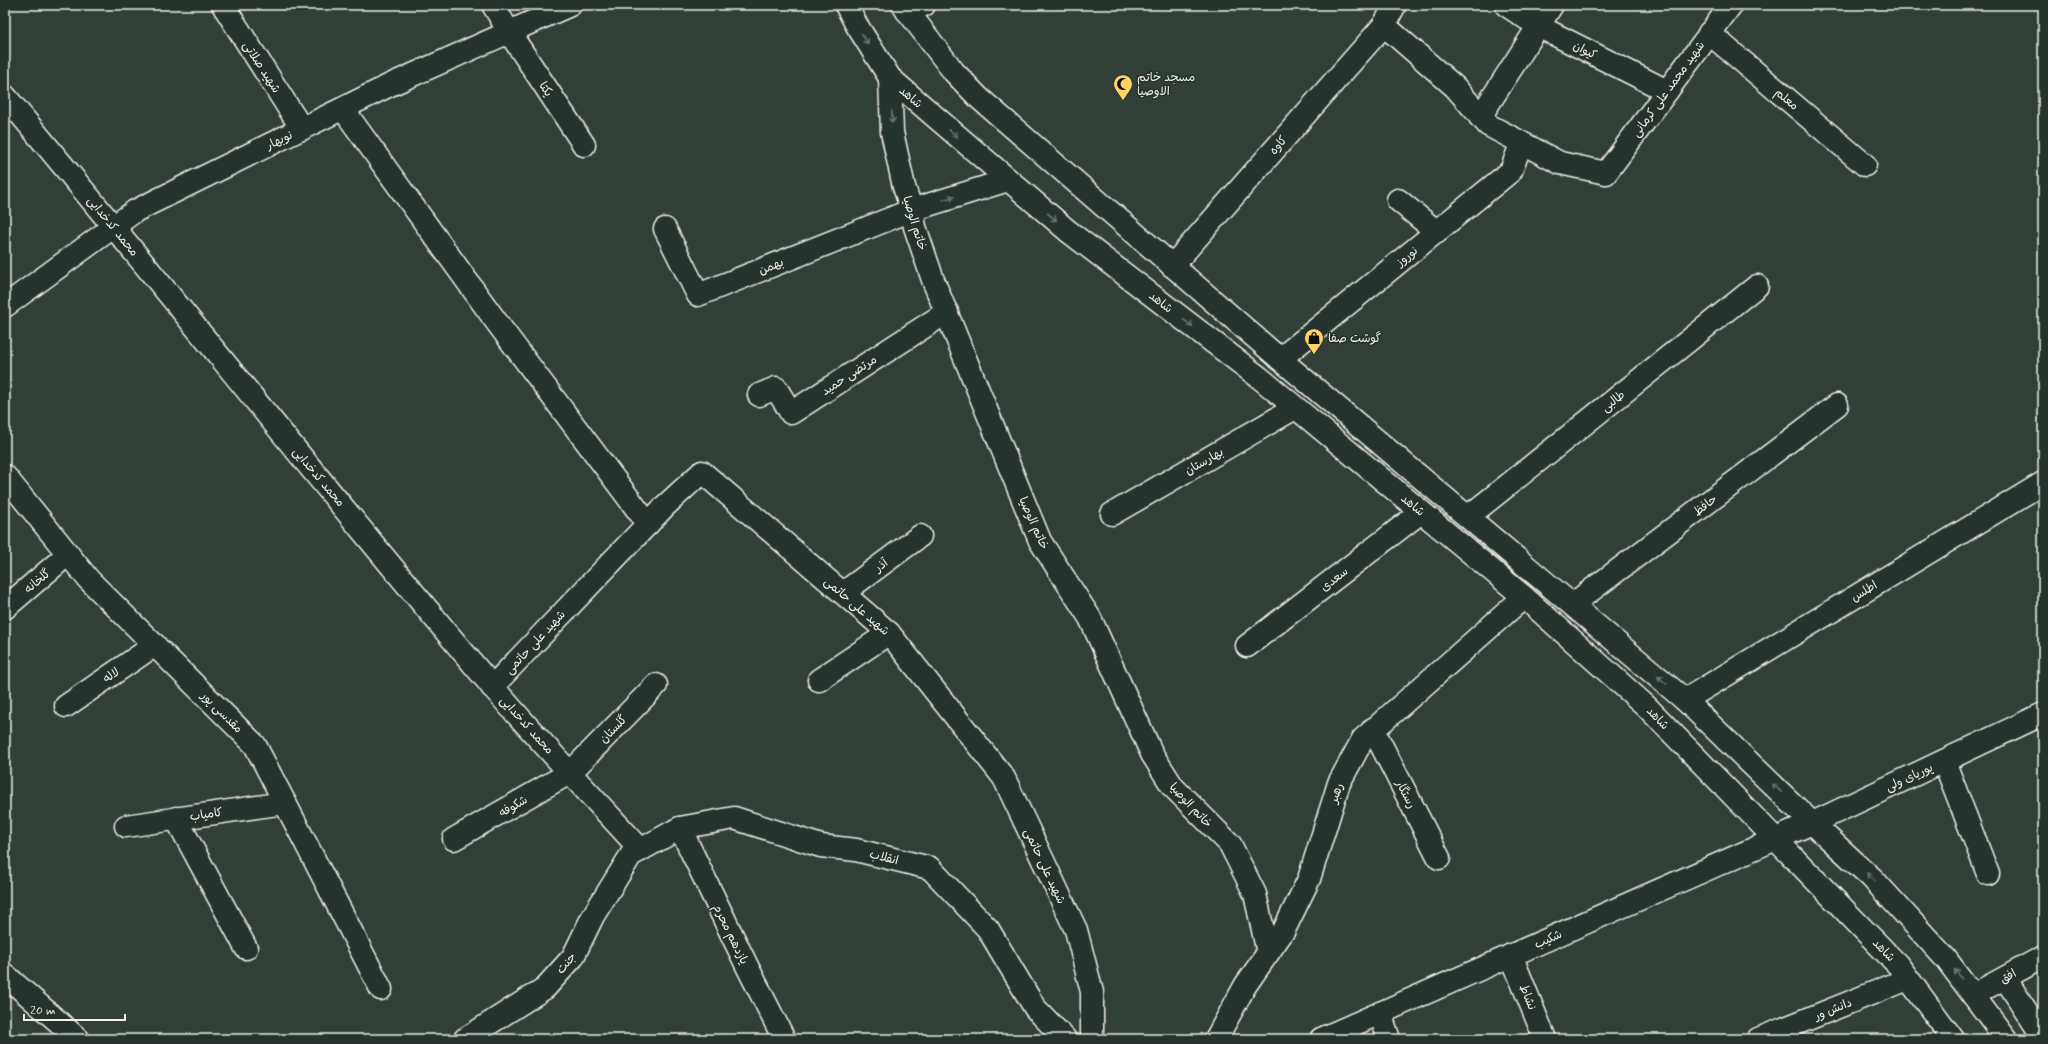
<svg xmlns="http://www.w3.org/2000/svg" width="2048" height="1044" viewBox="0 0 2048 1044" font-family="Mynerve,'Playpen Sans Arabic',sans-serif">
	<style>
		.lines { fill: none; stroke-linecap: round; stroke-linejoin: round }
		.street-casing { stroke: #f4f1e8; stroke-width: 25 }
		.secondary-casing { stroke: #f4f1e8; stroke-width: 25 }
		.street { stroke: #26332d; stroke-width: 22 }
		.secondary { stroke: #26332d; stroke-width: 22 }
		.oneway { stroke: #6e766e }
		.labels { text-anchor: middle; stroke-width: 3; stroke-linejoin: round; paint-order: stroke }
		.street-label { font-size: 12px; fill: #f4f1e8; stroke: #26332d }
		.poi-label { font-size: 12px; fill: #f4f1e8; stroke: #26332d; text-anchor: start }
	</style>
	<rect width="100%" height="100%" fill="#323e38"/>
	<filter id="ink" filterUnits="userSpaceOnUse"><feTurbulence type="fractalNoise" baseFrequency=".025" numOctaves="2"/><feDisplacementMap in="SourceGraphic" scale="8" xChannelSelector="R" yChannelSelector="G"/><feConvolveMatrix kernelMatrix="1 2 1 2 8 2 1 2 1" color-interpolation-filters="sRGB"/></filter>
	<g filter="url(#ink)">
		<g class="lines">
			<defs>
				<g id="street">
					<path d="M223 5 302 129"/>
					<path d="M493 5 509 32 584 145"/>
					<path d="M1506 5 1538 26 1667 91"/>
					<path d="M907 11 924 5"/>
					<path d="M1384 25 1455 87 1488 125 1560 163 1606 173 1731 5"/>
					<path d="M1709 33 1865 165"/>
					<path d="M890 78 892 132 904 187 912 210 915 227 933 280 1040 541 1090 618 1152 754 1173 787 1230 844 1255 894 1268 953"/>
					<path d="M5 96C169 291 326 491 491 685 539 741 591 795 641 850"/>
					<path d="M343 109 498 324 648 524"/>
					<path d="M1480 117 1552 5"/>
					<path d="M1398 200 1437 232"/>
					<path d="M665 229 698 295 912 210 1008 180"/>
					<path d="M1172 266 1384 25 1395 5"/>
					<path d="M5 306 135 211 390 85 570 5"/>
					<path d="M1280 359 1511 171 1521 144"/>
					<path d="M759 395 776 388 791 413 947 312"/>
					<path d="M5 476 89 580 255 745 381 989"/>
					<path d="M1112 514 1295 408"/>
					<path d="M1469 516 1757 286"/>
					<path d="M843 593 920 536"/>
					<path d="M1573 604 1837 405"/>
					<path d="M5 608 68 554"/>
					<path d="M1247 646 1421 512"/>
					<path d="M819 680 889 633"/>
					<path d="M492 687 665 506 702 472 889 633 1004 778 1076 930 1092 992V1039"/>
					<path d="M1685 700 2043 483"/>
					<path d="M66 706 155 645"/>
					<path d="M1373 729 1439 858"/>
					<path d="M1944 761 1988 874"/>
					<path d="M176 818 246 948"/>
					<path d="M126 826 285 803"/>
					<path d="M680 828 747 966 784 1039"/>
					<path d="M454 839 571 772 656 685"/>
					<path d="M1511 955 1545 1039"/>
					<path d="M5 975 78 1039"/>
					<path d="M2005 978 2043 1037"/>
					<path d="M1973 995 2043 957"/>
					<path d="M1380 1013 1389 1039"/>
					<path d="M465 1039 545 988 573 957 593 916 631 855 680 828 734 818 821 846 856 850 930 868 988 929 1035 1008 1065 1039"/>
					<path d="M1216 1039 1245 986 1284 930 1309 879 1339 783 1363 739 1524 597"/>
					<path d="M1758 1039 1908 979"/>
				</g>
				<g id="secondary">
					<path d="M846 5 856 24 890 78 1068 231 1260 378 1524 597 1646 706 1898 965 1953 1039"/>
					<path d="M903 5 954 72 979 98 1280 359 1685 700 1812 823 1872 878 1946 959 2006 1039"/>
					<path d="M1321 1039 1819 820 2043 714"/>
				</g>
			</defs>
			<use href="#street" class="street-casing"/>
			<use href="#secondary" class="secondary-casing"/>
			<use href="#street" class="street"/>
			<use href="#secondary" class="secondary"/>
		</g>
		<defs><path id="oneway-shaft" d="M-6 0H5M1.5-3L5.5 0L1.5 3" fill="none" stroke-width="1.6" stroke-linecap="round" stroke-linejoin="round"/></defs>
		<g class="oneway">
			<use href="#oneway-shaft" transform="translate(865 39) rotate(58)"/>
			<use href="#oneway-shaft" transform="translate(892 117) rotate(87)"/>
			<use href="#oneway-shaft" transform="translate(953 133) rotate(41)"/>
			<use href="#oneway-shaft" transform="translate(949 198) rotate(-17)"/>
			<use href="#oneway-shaft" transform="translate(1052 217) rotate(40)"/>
			<use href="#oneway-shaft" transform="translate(1188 323) rotate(38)"/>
			<use href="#oneway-shaft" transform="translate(1662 680) rotate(-140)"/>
			<use href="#oneway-shaft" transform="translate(1777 788) rotate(-136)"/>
			<use href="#oneway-shaft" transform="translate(1871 877) rotate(-135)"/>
			<use href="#oneway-shaft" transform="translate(1958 974) rotate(-127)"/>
		</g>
	</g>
	<defs>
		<symbol id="mosque-pin" viewBox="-11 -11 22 30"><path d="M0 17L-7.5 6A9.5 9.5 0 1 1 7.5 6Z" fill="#ffd166" stroke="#26332d"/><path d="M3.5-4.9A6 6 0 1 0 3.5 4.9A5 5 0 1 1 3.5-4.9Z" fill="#111"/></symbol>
		<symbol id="shop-pin" viewBox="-11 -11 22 30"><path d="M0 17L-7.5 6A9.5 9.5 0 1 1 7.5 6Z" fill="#ffd166" stroke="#26332d"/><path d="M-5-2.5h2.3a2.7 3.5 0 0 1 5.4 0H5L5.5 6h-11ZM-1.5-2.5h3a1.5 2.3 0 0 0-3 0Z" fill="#111"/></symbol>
	</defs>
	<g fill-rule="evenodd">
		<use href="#mosque-pin" x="1112" y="73" width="22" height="30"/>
		<use href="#shop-pin" x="1303" y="327" width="22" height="30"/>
	</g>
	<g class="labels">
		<g class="street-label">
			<text transform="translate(1585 50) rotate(27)" y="4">کیوان</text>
			<text transform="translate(262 67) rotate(57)" y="4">شهید صلاتی</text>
			<text transform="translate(546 89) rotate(57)" y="4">یکتا</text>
			<text transform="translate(1668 89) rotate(-54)" y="4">شهید محمد علی کرمانی</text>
			<text transform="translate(911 97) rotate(41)" y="4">شاهد</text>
			<text transform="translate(1787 99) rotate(40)" y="4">معلم</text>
			<text transform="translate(279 140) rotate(-26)" y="4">نوبهار</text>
			<text transform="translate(1278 145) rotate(-49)" y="4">کاوه</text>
			<text transform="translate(915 223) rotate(73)" y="4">خاتم الوصیا</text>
			<text transform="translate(113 226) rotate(51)" y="4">محمد کدخدایی</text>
			<text transform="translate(1407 256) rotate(-39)" y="4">نوروز</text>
			<text transform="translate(771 266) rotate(-22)" y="4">بهمن</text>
			<text transform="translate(1161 302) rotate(38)" y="4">شاهد</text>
			<text transform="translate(849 375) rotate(-33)" y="4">مرتضی حمید</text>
			<text transform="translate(1613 401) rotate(-39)" y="4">طالبی</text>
			<text transform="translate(1204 461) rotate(-30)" y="4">بهارستان</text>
			<text transform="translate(319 477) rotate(50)" y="4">محمد کدخدایی</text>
			<text transform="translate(1413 505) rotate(40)" y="4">شاهد</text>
			<text transform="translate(1705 505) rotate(-37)" y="4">حافظ</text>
			<text transform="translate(1034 523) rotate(66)" y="4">خاتم الوصیا</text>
			<text transform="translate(881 565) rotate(-37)" y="4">آذر</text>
			<text transform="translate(1334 579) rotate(-38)" y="4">سعدی</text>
			<text transform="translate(37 581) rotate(-40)" y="4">گلخانه</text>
			<text transform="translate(1864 591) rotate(-31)" y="4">اطلس</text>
			<text transform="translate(857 606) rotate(41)" y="4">شهید علی حاتمی</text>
			<text transform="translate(535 642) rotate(-47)" y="4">شهید علی حاتمی</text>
			<text transform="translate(111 675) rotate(-34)" y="4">لاله</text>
			<text transform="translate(222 712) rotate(45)" y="4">مقدسی پور</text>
			<text transform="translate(1658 718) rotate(46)" y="4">شاهد</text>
			<text transform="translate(527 725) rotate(48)" y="4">محمد کدخدایی</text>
			<text transform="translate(613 729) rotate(-46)" y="4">گلستان</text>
			<text transform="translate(1909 777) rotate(-25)" y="4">پوریای ولی</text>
			<text transform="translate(1336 793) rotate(-71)" y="4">رهبر</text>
			<text transform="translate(1406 794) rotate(63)" y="4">رستگار</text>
			<text transform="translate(1191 805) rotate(47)" y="4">خاتم الوصیا</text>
			<text transform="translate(513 806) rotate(-30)" y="4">شکوفه</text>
			<text transform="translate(206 814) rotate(-8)" y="4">کامیاب</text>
			<text transform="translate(884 857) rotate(14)" y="4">انقلاب</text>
			<text transform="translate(1045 866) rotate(65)" y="4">شهید علی حاتمی</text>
			<text transform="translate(731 934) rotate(64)" y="4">یازدهم محرم</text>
			<text transform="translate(1548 939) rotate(-24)" y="4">شکیب</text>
			<text transform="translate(1884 950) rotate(46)" y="4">شاهد</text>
			<text transform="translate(566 963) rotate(-51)" y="4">جنت</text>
			<text transform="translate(2008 976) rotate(-29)" y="4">افق</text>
			<text transform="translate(1528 997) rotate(68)" y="4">نشاط</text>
			<text transform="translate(1833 1009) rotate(-22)" y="4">دانش ور</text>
		</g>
		<g class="poi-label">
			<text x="1137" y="81">مسجد خاتم<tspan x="1137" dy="14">الاوصیا</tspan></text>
			<text x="1328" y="342">گوشت صفا</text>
		</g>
	</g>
	<rect width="2048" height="1044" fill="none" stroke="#26332d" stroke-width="20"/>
	<rect x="10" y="10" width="2028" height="1024" fill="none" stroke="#f4f1e8" stroke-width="1.5" filter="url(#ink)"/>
	<path d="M24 1014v6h101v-6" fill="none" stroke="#f4f1e8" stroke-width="2"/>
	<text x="30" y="1014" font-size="12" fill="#f4f1e8" stroke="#26332d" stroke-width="3" paint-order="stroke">20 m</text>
</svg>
